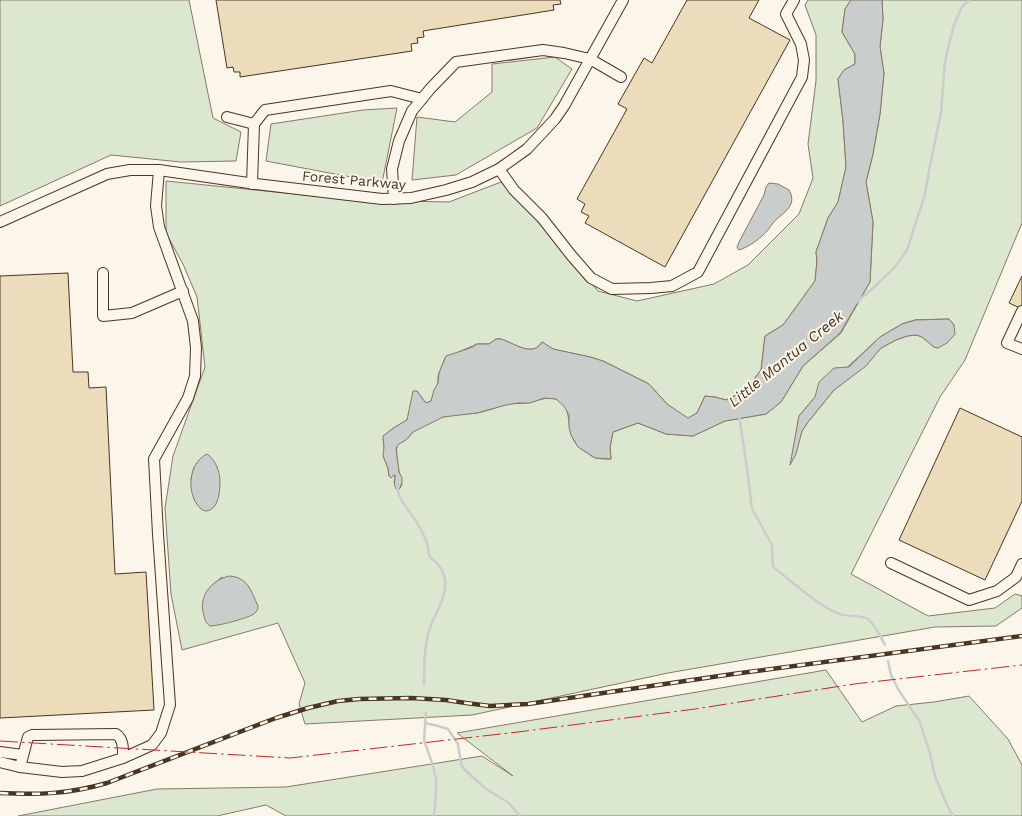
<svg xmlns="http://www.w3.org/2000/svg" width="1022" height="816" viewBox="0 0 1022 816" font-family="'Work Sans',sans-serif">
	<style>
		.green { fill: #dce7d0; stroke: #887966; fill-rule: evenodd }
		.water { fill: #c9cecd; stroke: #887966 }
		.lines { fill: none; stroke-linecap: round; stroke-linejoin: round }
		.stream { stroke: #c9cecd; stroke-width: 2.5 }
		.building { fill: #ecdcbc; stroke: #4a3520 }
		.minor-casing { stroke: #4a3520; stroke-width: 12 }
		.minor { stroke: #fbf6e9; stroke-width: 10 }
		.rail-casing { stroke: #4a3520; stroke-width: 4.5 }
		.rail { stroke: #fbf6e9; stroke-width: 2.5; stroke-dasharray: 8; stroke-linecap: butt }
		.power { stroke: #c62828; stroke-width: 1; stroke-dasharray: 18 4 2.5 4; stroke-linecap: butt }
		.labels { text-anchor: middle; stroke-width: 4; stroke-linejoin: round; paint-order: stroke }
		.street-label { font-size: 14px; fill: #4a3520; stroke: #fbf6e9 }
		.water-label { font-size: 15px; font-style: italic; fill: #4a3520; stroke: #fbf6e9 }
	</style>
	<rect width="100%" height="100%" fill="#fbf6e9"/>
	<g class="green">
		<path d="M0 0H189L213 118 241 132 236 161 181 162 111 155 0 206Z"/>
		<path d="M808 0H851L845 9 842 32 855 54V64L844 70 838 79 843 121 846 167 838 202 828 218 816 252 817 261 815 281 783 325 765 336 761 370 746 390 726 400 715 397 705 396 697 413 688 419 667 404 649 384 603 361 590 357 553 349 542 342C532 358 514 343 501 339H496L489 344H477L445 358 438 376V383L431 401 427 403 425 402 417 391 413 392 412 403 407 420C398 426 389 429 383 438L384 447V458L388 468 389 476 395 475 394 483 400 488 402 485C400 478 394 449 398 444 401 441 405 441 408 438 410 436 411 434 413 432 415 430 440 418 443 417 454 414 466 414 477 413 488 411 497 407 507 404 513 403 519 404 526 403 536 402 545 396 556 399 578 407 559 438 586 452 589 454 592 457 596 458 600 459 606 459 611 459L610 447 613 432 638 423 666 434 693 436 725 421 766 414 781 402 803 366 841 333 870 282 873 222 866 182 873 154 880 114 884 73 880 47 883 19 882 0H1022V223L965 360 940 397 851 574 928 616 995 608 1015 594 1022 596V608L996 626 935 627 668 673 472 715 305 724 299 704 305 683 278 623 182 650 171 594 165 508 173 456 205 367 197 297 183 264 166 233V181L355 200 449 202 501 182 544 228 598 291 637 301 714 284 748 265 799 214 813 178 808 144 816 81V35L805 5ZM949 319 954 325 938 348 934 347 922 337 917 335 907 336 896 340 881 348 860 370 834 390 808 422 802 431 791 463 799 416 815 397 880 337 902 324 915 320ZM194 467 201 509 194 499 191 479ZM222 577 239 619 210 626 211 586Z"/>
		<path d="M555 57 572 69 537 128 456 175 412 180 417 117 455 122 492 92V64Z"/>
		<path d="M397 108 382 183 266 161 271 124 363 110Z"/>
		<path d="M826 670 862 722 896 706 934 702 969 696 1008 739 1022 765V816H286L266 805 217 816H18L157 789 286 787 482 756 513 776 457 733Z"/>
	</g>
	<g class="water">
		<path d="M851 0H882L883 19 880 47 884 73 880 114 873 154 866 182 873 222 870 282 840 333 803 366 781 402 766 414 725 421 693 436 666 434 638 423 613 432 610 447 611 459 595 458 578 447 571 435 569 427V415L564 406 556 399 544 398 530 403H518L506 405 477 413 443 417 413 432 406 440 399 444 396 448 399 472 402 478V482L400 488 397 490C393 486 395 480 395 475H394L391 478 389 476 388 468 383 456 384 447 383 438V436L395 427 407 420 413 391H417L425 402 427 403 431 401 434 390 438 383 439 373 446 356 473 347 477 344H489L496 339H501C514 343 533 358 542 342L553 349 590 357 603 361 649 384 667 404 688 418 697 413 705 396 715 397 726 400 746 390 761 370 765 336 783 325 815 281 817 261 816 252 828 218 838 202 846 167 843 121 838 79 844 70 855 64V54L842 32 845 9Z"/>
		<path d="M769 183 778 184 789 190C799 207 780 214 773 223 771 225 770 228 768 230 761 238 749 247 739 250L737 247 739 242 764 195 766 187Z"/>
		<path d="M949 319 954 325 955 334 947 343 938 348 934 347 922 337 916 335 907 336 896 340 881 348 866 366 834 390 808 422 802 431 796 454 790 465 799 416 815 397 819 382 834 368 849 367 880 337 902 324 915 320Z"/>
		<path d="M207 454C215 459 220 472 220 481 220 490 219 509 207 511 204 511 202 510 200 508 186 494 188 463 207 454Z"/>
		<path d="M229 576C248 577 251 591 258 606 258 609 257 611 255 613 250 618 218 626 210 626 206 623 205 621 204 616 198 597 210 581 229 576Z"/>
	</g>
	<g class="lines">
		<g class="stream">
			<path d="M857 302 872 289 895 267 907 250 925 194 930 165 941 113 945 62 949 44 954 25 962 7 969 0"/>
			<path d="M739 416 746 461 752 509 772 545 773 567C794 583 813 602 837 613 847 618 859 614 868 619 876 626 880 636 885 645"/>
			<path d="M397 487C398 500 413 515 419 526 422 532 427 541 428 547 429 550 428 553 429 555 430 559 434 560 437 563 441 568 444 574 445 580 447 599 434 614 429 631 424 648 424 666 424 684"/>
			<path d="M888 661 891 675 898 689 920 722 930 754 935 776 946 803 953 816"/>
			<path d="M426 713 424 740 433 766 436 779V792L434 816"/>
			<path d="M425 723 438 726 448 729 458 744 461 764 464 769 486 789 509 803 520 816"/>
		</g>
	</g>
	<g class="building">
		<path d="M216 0H560L561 4 553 5 554 10 423 31 424 37 417 38 418 43 411 44 412 51 240 77V72H234L233 67 227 68Z"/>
		<path d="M687 0H759L749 18 790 40 665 267 585 223 589 216 581 212 585 204 577 199 627 109 618 104 644 58 652 63Z"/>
		<path d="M68 273 73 372H88L89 388 106 387 115 574 146 572 154 710 0 718V276Z"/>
		<path d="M1022 276V309L1009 303Z"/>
		<path d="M960 408 1022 437V501L985 580 899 540Z"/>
	</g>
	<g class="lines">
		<defs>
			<g id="minor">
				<path d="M227 117 254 124"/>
				<path d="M499 169 514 190 542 218 571 255 591 278 612 289 651 288 672 286 698 272 802 77 804 60 801 44 786 14 794 0"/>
				<path d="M252 184 254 124 265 110 391 91 422 99"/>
				<path d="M394 199 392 169 399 141 412 111 430 89 456 62 543 50 564 53 590 59 621 77"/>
				<path d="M0 222 107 174 130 170H159L256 184 382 199 411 198 446 190 472 182 499 169 527 149 555 119 564 106 623 0"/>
				<path d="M103 273V316L132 313 183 291"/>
				<path d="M1022 311 1007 343 1022 349"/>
				<path d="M891 563 969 600 997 591 1016 577 1022 564"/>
				<path d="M0 752 23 755"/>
				<path d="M123 758C123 750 124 739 116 734L32 735 28 737 20 767 62 772 82 771 123 758 152 745 161 733 170 705 158 534 154 459 188 398 195 376 196 348 193 321 159 227 156 206 159 170"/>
				<path d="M0 762 20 767"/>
			</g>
		</defs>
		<use href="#minor" class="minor-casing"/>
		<use href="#minor" class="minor"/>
		<defs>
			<path id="rail" d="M0 793C39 795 69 794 107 783L276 718 308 708 338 701 359 699 411 698 446 700 466 703 490 706 528 704 733 674 1022 636"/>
		</defs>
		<use href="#rail" class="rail-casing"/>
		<use href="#rail" class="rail"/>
		<path class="power" d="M0 741 290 758 518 732 695 709 854 684 1022 665"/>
	</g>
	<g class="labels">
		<g class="street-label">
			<text transform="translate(354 180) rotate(5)" y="5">Forest Parkway</text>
		</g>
		<g class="water-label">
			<text transform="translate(786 359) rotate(-39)" y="5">Little Mantua Creek</text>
		</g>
	</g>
</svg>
